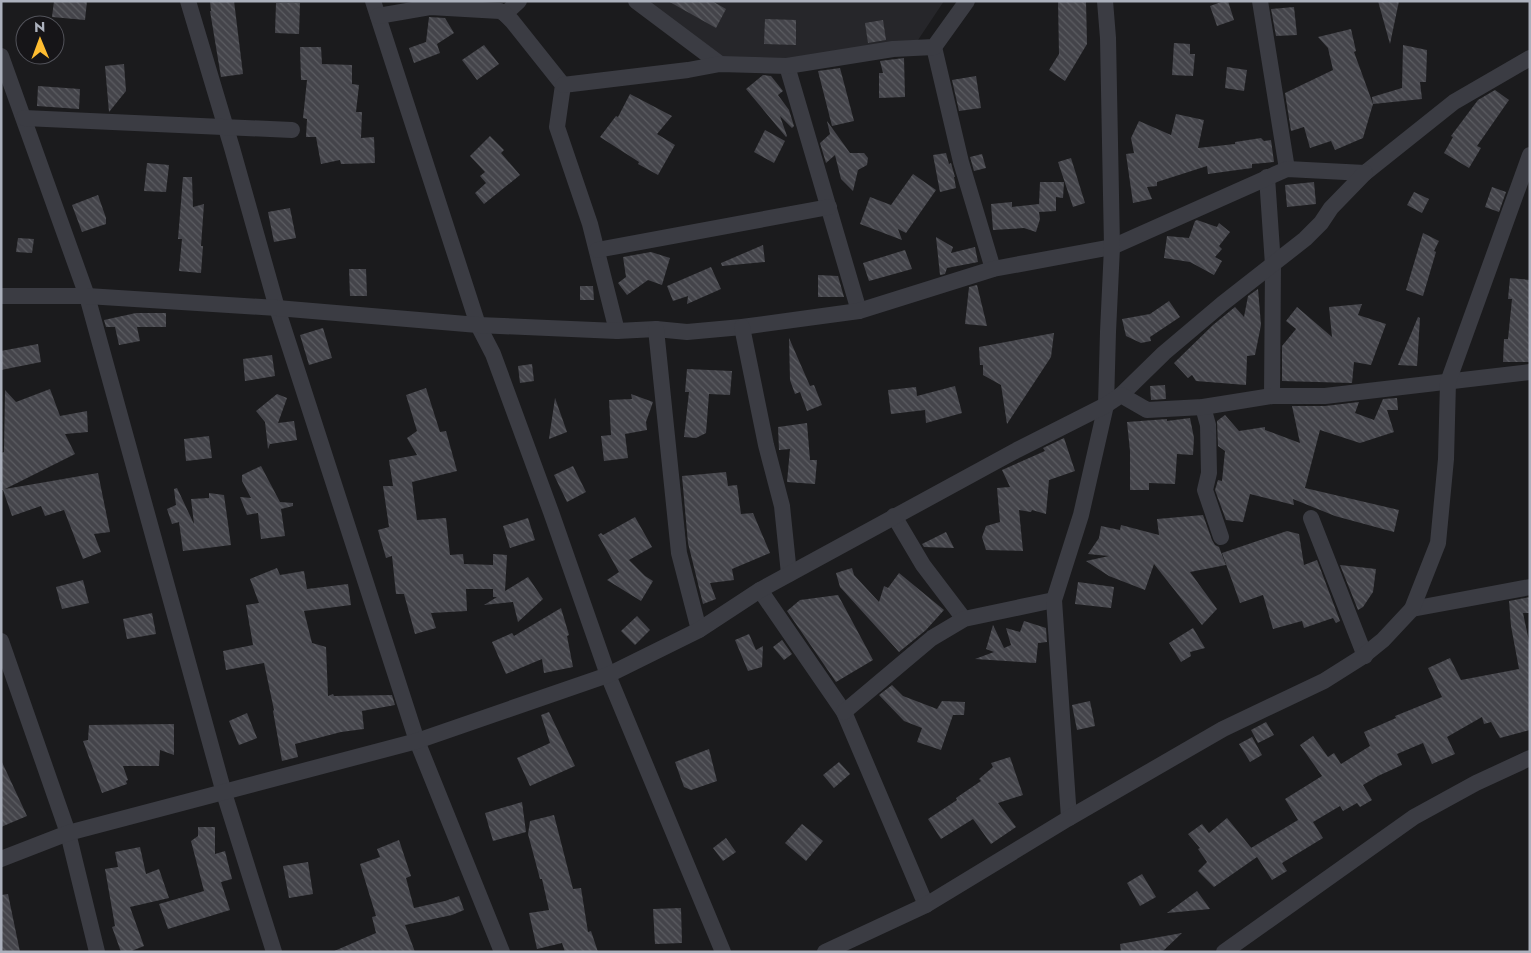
<svg xmlns="http://www.w3.org/2000/svg" width="1531" height="953" viewBox="0 0 1531 953" font-family="Jost,sans-serif">
	<style>
		.built { fill: #26262a }
		.building { fill: url(#building-back-hatch) }
		.lines { fill: none; stroke-linecap: round; stroke-linejoin: round }
		.minor { stroke: #3b3c43; stroke-width: 16 }
	</style>
	<defs>
		<pattern id="building-back-hatch" width="6" height="6" patternUnits="userSpaceOnUse" patternTransform="scale(1.25)"><rect width="6" height="6" fill="#44444a"/><path d="M-1 5l2 2M0 0l6 6M5-1l2 2" fill="none" stroke="#5c5d62"/></pattern>
	</defs>
	<rect width="100%" height="100%" fill="#1b1b1d"/>
	<path class="built" d="M628 1H944L914 46 724 67Z"/>
	<g class="building">
		<path d="M54 1H87L85 20 52 17Z"/>
		<path d="M210 1H234L243 74 221 77 210 11H211Z"/>
		<path d="M668 1H712L726 9 716 28Z"/>
		<path d="M1058 1H1086L1087 44 1065 81 1049 70 1059 54Z"/>
		<path d="M1224 1H1228L1234 20 1217 26 1210 6Z"/>
		<path d="M1378 1H1399L1390 44Z"/>
		<path d="M276 3H300L299 34 275 33Z"/>
		<path d="M1294 7 1297 35 1276 36 1271 9Z"/>
		<path d="M429 17 445 18 454 33 437 44 440 53 414 63 409 48 426 42Z"/>
		<path d="M765 19 796 20V45L764 44Z"/>
		<path d="M883 20 886 40 868 43 865 23Z"/>
		<path d="M1351 29 1356 51 1354 52 1373 104 1363 138 1335 150 1331 141 1310 148 1304 127 1291 131 1285 93 1333 70 1328 48 1318 37Z"/>
		<path d="M1174 43 1190 44V54H1195L1193 76 1172 75Z"/>
		<path d="M484 45 499 64 477 80 462 60Z"/>
		<path d="M1403 45 1427 50 1426 82H1420L1422 99 1373 104 1372 97 1402 88Z"/>
		<path d="M300 47H321L322 64 352 65V84L359 85 356 112H362L361 138 374 137 375 163 341 164 340 160 321 164 316 137H306L307 119 303 118 307 80H301Z"/>
		<path d="M904 58 905 97 879 98V73H883L880 61Z"/>
		<path d="M124 64 126 91 109 112 105 66Z"/>
		<path d="M1227 67 1247 70 1244 91 1225 88Z"/>
		<path d="M840 68 854 121 832 126 818 71Z"/>
		<path d="M763 75 771 76 783 91 778 95 789 110 794 126 792 128 780 116 787 136 786 137 746 89Z"/>
		<path d="M976 76 981 108 959 111 952 80Z"/>
		<path d="M38 86 80 89 79 109 37 106Z"/>
		<path d="M1495 90 1509 100 1477 146 1481 148 1469 168 1444 153 1453 137 1451 136 1478 100Z"/>
		<path d="M630 94 672 116 657 134 675 145 658 175 638 164 639 162 600 137 616 116 618 117Z"/>
		<path d="M1176 114 1204 120 1198 148 1235 144V142L1261 138 1264 141 1271 140 1274 162 1252 164V168L1208 174 1207 166 1157 182V186L1147 187 1152 199 1133 203 1126 154 1134 153 1131 138 1139 121 1171 135Z"/>
		<path d="M827 121 850 153H864L868 158 867 165 858 170 853 191 841 179 835 155 826 163 820 143 830 134Z"/>
		<path d="M765 130 785 141 774 163 754 152Z"/>
		<path d="M490 136 504 150 501 153 520 175 484 204 475 193 486 183 480 176 485 172 470 156Z"/>
		<path d="M946 153 949 164 951 163 955 177H954L956 188 940 192 933 155Z"/>
		<path d="M982 154 986 168 974 171 970 157Z"/>
		<path d="M1071 158 1085 203 1073 207 1058 162Z"/>
		<path d="M147 163 169 165 166 192 144 191Z"/>
		<path d="M913 174 936 190 906 233 898 229 902 240 860 224 870 197 891 205Z"/>
		<path d="M183 177H192L193 207 204 204 201 246H203L201 273 179 271 182 239H178Z"/>
		<path d="M1040 182H1064L1063 198 1056 197V211L1039 212 1040 219 1036 232 1024 228 993 230 991 204 1012 202V207L1039 204V205Z"/>
		<path d="M1314 182 1316 204 1287 207 1285 185Z"/>
		<path d="M1492 187 1506 192 1499 212 1485 207Z"/>
		<path d="M1414 192 1429 199 1422 213 1407 205Z"/>
		<path d="M98 195 106 218V224L82 232 72 205Z"/>
		<path d="M290 208 296 238 274 242 268 212Z"/>
		<path d="M1197 220 1217 227 1219 223 1230 232 1219 246 1222 249 1215 257 1222 261 1214 275 1190 262 1164 258 1167 236 1189 238 1195 221Z"/>
		<path d="M1423 233 1439 241 1434 251 1436 252 1423 296 1406 290Z"/>
		<path d="M936 237 953 247 951 253 975 247 978 262 947 268 945 274 940 275Z"/>
		<path d="M18 238 34 239 32 253 16 252Z"/>
		<path d="M763 245 765 262 722 266 721 263Z"/>
		<path d="M905 250 912 269 869 281 863 263Z"/>
		<path d="M651 252 670 258 662 285 648 280 627 295 618 283 626 277 623 257Z"/>
		<path d="M711 267 721 289 687 304 688 296 673 301 667 286Z"/>
		<path d="M349 269H366L367 296H350Z"/>
		<path d="M818 275 838 276 844 297H818Z"/>
		<path d="M1510 278 1530 280V362H1503L1504 339H1508L1512 299H1508Z"/>
		<path d="M977 285 987 326 965 324 969 287Z"/>
		<path d="M580 286H593L594 300H580Z"/>
		<path d="M1258 289 1261 325 1255 355 1247 356 1246 385 1196 381 1192 375 1188 378 1174 363 1213 325 1235 307 1244 317 1248 296Z"/>
		<path d="M1169 301 1180 317 1150 337 1151 341 1141 343 1126 336 1122 319 1150 314Z"/>
		<path d="M1362 304 1358 315 1386 324 1371 365 1354 362 1352 383 1282 381V346L1296 329 1286 321 1297 307 1332 337 1329 307Z"/>
		<path d="M136 313H166V327H137L140 341 119 345 115 327H106L104 320Z"/>
		<path d="M1418 317 1420 318 1417 366 1398 365Z"/>
		<path d="M323 328 332 358 309 365 300 335Z"/>
		<path d="M1054 333 1051 357 1007 424 1001 385 983 375V365H980L979 347Z"/>
		<path d="M789 338 810 386 814 385 822 405 807 411 800 392 795 394 790 380Z"/>
		<path d="M38 344 41 362 1 370V351Z"/>
		<path d="M272 355 275 376 245 381 243 359Z"/>
		<path d="M532 364 534 381 520 383 518 366Z"/>
		<path d="M687 369 732 371 730 395 709 394 706 433 696 438 684 437 689 392H685Z"/>
		<path d="M1165 385 1166 399 1151 400 1150 386Z"/>
		<path d="M955 386 962 413 926 423 925 410 891 414 888 390 916 387 917 396Z"/>
		<path d="M426 388 440 432 446 431 457 471 412 482 417 520 446 518 450 555 463 554 464 564 493 565V554L507 555 505 591 528 577 543 599 518 622 513 602 484 605 497 597H493V589H466L467 611 431 613 436 628 415 634 404 594H396L392 556 386 558 378 530 389 527 383 486H393L389 460 417 455 407 438 417 431 406 395Z"/>
		<path d="M50 389 60 416 87 411 88 432 65 434 75 454 5 489 98 473 110 532 94 534 101 552 83 559 64 510 45 516 41 506 12 516 3 490H1V453L4 452 5 390 16 402Z"/>
		<path d="M277 394 287 398 278 423 294 421 297 440 270 444 268 449 265 422 256 411Z"/>
		<path d="M631 394 653 402 646 422 647 430 625 434 628 458 604 461 601 436 611 435 609 400 632 399Z"/>
		<path d="M555 398 567 432 549 439Z"/>
		<path d="M1397 398 1398 410H1387L1394 432 1360 443 1320 430 1305 488 1399 510 1394 532 1335 516 1293 499 1294 505 1250 494 1243 522 1226 520 1215 490 1218 480 1222 481 1225 451 1218 446 1217 421 1225 415 1239 431 1265 427V430L1300 443 1292 406H1325L1359 402 1355 413 1374 420 1383 399Z"/>
		<path d="M1190 418 1194 438 1193 455 1177 454 1175 484 1149 483V490H1130V451L1127 422 1167 419V421Z"/>
		<path d="M807 423 810 460H817L815 484 787 482 790 449 779 450 778 427Z"/>
		<path d="M209 436 212 458 186 461 184 439Z"/>
		<path d="M1064 438 1075 471 1049 480 1046 514 1032 510 1031 512 1019 510 1023 551 986 550 982 537 986 526 1000 522 997 488 1010 487 1002 470 1045 451 1043 448Z"/>
		<path d="M261 466 280 502 293 503V506L281 509 285 536 261 539 258 513 247 515 240 497 251 498 242 481V475Z"/>
		<path d="M573 466 586 492 567 502 554 475Z"/>
		<path d="M726 472 728 486 737 485 741 514 753 513 770 553 732 569 734 580 710 583 716 599 703 604 688 543 682 476Z"/>
		<path d="M177 488 194 524 191 499 209 498V493L224 495 231 545 183 551 179 522 172 524 167 509 176 505 174 489Z"/>
		<path d="M1203 515 1212 540 1215 545 1219 547 1226 565 1190 572 1217 609 1202 625 1154 564 1145 590 1109 576 1086 561 1109 556 1088 554 1099 538 1101 526 1120 530 1121 525 1159 535 1157 519Z"/>
		<path d="M635 517 652 547 629 560 645 576 653 581 641 601 607 580 619 572 598 535 601 533 603 535Z"/>
		<path d="M528 518 535 540 510 548 503 526Z"/>
		<path d="M1287 531 1299 534 1304 565 1317 560 1340 621 1336 623 1333 618 1304 628 1302 621 1273 629 1263 595 1240 603 1222 553Z"/>
		<path d="M946 532 954 548 924 547 922 544Z"/>
		<path d="M1340 565 1376 569 1373 592 1363 607 1358 610Z"/>
		<path d="M277 568 280 575 304 571 307 589 348 584 351 605 304 611 312 643 326 647 328 696 333 694 334 696 392 695 395 705 362 711 364 729 341 732 295 744 298 757 282 761 273 711 274 710 264 663 226 670 223 651 253 645 246 605 259 603 250 579Z"/>
		<path d="M852 568 854 575 879 602 884 586 888 588 899 573 944 610 926 630 899 652 840 587 836 573Z"/>
		<path d="M83 580 89 603 62 609 56 587Z"/>
		<path d="M1078 582 1114 587 1111 608 1075 604Z"/>
		<path d="M838 595 873 660 836 682 787 611 800 600Z"/>
		<path d="M1530 597V613H1523L1530 646V730L1500 738 1491 722 1484 724 1482 717 1447 737 1455 754 1432 764 1423 743 1397 754 1402 765 1378 776 1363 785 1372 800 1360 807 1357 803 1343 811 1340 806 1313 822 1323 838 1282 863 1287 871 1272 880 1257 857 1214 887 1198 871 1207 862 1198 849 1200 848 1188 834 1202 824 1209 833 1227 818 1253 850 1251 848 1298 820 1285 799 1322 776 1300 745 1313 736 1328 757 1334 753 1341 764 1370 746 1364 732 1396 718 1395 716 1442 697 1428 668 1450 658 1461 680 1519 669 1511 626 1509 601Z"/>
		<path d="M561 608 569 635 567 636 573 667 544 673 542 659 506 674 492 642 512 633 514 636Z"/>
		<path d="M152 613 156 634 127 639 123 619Z"/>
		<path d="M637 616 650 630 635 645 621 631Z"/>
		<path d="M1024 621 1046 628 1047 642 1038 643 1036 663 975 659 994 652 986 649 993 625 1004 648 1011 645 1006 628 1020 632Z"/>
		<path d="M1193 628 1205 648 1190 652 1191 656 1181 662 1169 643Z"/>
		<path d="M749 634 756 650 763 646 762 667 748 671 735 640Z"/>
		<path d="M782 640 792 654 784 660 773 647Z"/>
		<path d="M892 685 903 696 937 709 942 701 965 702 964 715H953L941 750 917 742 922 728 904 721 879 695Z"/>
		<path d="M1090 701 1095 726 1077 730 1072 705Z"/>
		<path d="M549 712 575 766 530 786 517 758 550 743 541 715Z"/>
		<path d="M247 713 257 738 239 745 229 721Z"/>
		<path d="M1266 722 1274 735 1258 743 1251 730Z"/>
		<path d="M174 724V755L160 750 159 766H123L128 780 126 781 127 784 102 793 83 741 88 740 89 725Z"/>
		<path d="M1252 737 1262 755 1250 762 1239 744Z"/>
		<path d="M709 749 717 781 691 790 684 787 675 762Z"/>
		<path d="M1010 757 1023 795 998 803 1016 827 991 844 973 819 941 839 928 819 957 800 956 798 981 781 979 779 993 767 991 763Z"/>
		<path d="M1 760 27 816 1 827Z"/>
		<path d="M839 762 850 774 834 788 823 775Z"/>
		<path d="M522 802 526 832 493 841 485 813Z"/>
		<path d="M554 815 573 889 581 888 588 932 591 931 598 952H565L562 943 537 949 529 913 549 910 542 879H540L528 834 530 821Z"/>
		<path d="M802 824 823 841 806 861 785 843Z"/>
		<path d="M198 827H215V854L225 851 232 879 221 882 230 910 168 929 159 904 204 891 191 841 198 836Z"/>
		<path d="M726 838 736 852 723 861 713 848Z"/>
		<path d="M399 840 411 876 406 878 414 908 445 901 459 896 464 910 452 915 405 925 415 952H332L376 933 372 917 376 916 360 864 380 857 377 849Z"/>
		<path d="M140 847 146 874 159 869 169 898 130 907 144 946 129 952H121L112 927 115 926 105 869 118 867 115 852Z"/>
		<path d="M308 862 313 894 289 898 283 866Z"/>
		<path d="M1142 874 1156 897 1140 906 1127 883Z"/>
		<path d="M1197 891 1210 909 1167 913Z"/>
		<path d="M8 894 20 952H1V895Z"/>
		<path d="M681 908 682 943 655 944 653 909Z"/>
		<path d="M1182 933 1162 952H1121L1120 944Z"/>
	</g>
	<g class="lines">
		<g class="minor">
			<path d="M188 1 232 148 277 308 417 741 502 952"/>
			<path d="M373 1 478 325 493 354 551 512 608 675 723 952"/>
			<path d="M636 1 720 64"/>
			<path d="M1260 1 1287 169"/>
			<path d="M505 14 519 1"/>
			<path d="M378 16 430 7 500 11 505 14 512 21 563 85 557 127 590 224 617 331"/>
			<path d="M934 47 961 162 993 269"/>
			<path d="M1 56 87 296 224 793 274 952"/>
			<path d="M787 66 859 311"/>
			<path d="M563 85 688 70 720 64 787 66 893 49 934 47 967 1"/>
			<path d="M24 118 292 130"/>
			<path d="M1267 177 1273 265 1272 396"/>
			<path d="M597 250 829 207"/>
			<path d="M1 296H87L277 308 478 325 617 331 656 329 687 332 742 327 859 311 993 269 1112 247 1287 169 1365 173 1454 102 1530 58"/>
			<path d="M742 327 766 445 782 506 789 574"/>
			<path d="M656 329 679 553 699 630"/>
			<path d="M1121 395 1164 353 1222 304 1305 239 1321 223 1331 208 1365 173"/>
			<path d="M1203 407 1208 425 1209 473 1205 490 1221 537"/>
			<path d="M894 516 923 565 964 619"/>
			<path d="M1311 518 1365 656"/>
			<path d="M760 590 844 712 926 905"/>
			<path d="M1412 609 1530 587"/>
			<path d="M1 641 68 833 97 952"/>
			<path d="M844 712 932 638 964 619 1054 600"/>
			<path d="M1069 818 1054 600 1081 515 1106 405 1108 332 1112 247 1108 38 1105 1"/>
			<path d="M1 859 68 833 417 741 608 675 699 630 760 590 1017 450 1106 405 1121 395 1147 410 1203 407 1272 396H1325L1530 372"/>
			<path d="M825 952 926 905 1069 818 1223 729 1324 681 1362 657 1383 640 1412 609 1438 543 1446 459 1448 382 1530 155"/>
			<path d="M1224 952 1414 817 1476 783 1530 758"/>
		</g>
	</g>
	<rect width="1531" height="953" fill="none" stroke="#acb1bd" stroke-width="5"/>
	<g transform="translate(40 40) rotate(359)"><circle r="24" fill="#161518" stroke="#52535a"/>
	<path d="M0-4L9 19L0 12L-9 19Z" fill="#ffbd31"/>
	<text y="-8" font-size="14" font-weight="bold" text-anchor="middle" fill="#acb1bd">N</text>
	</g>
</svg>
